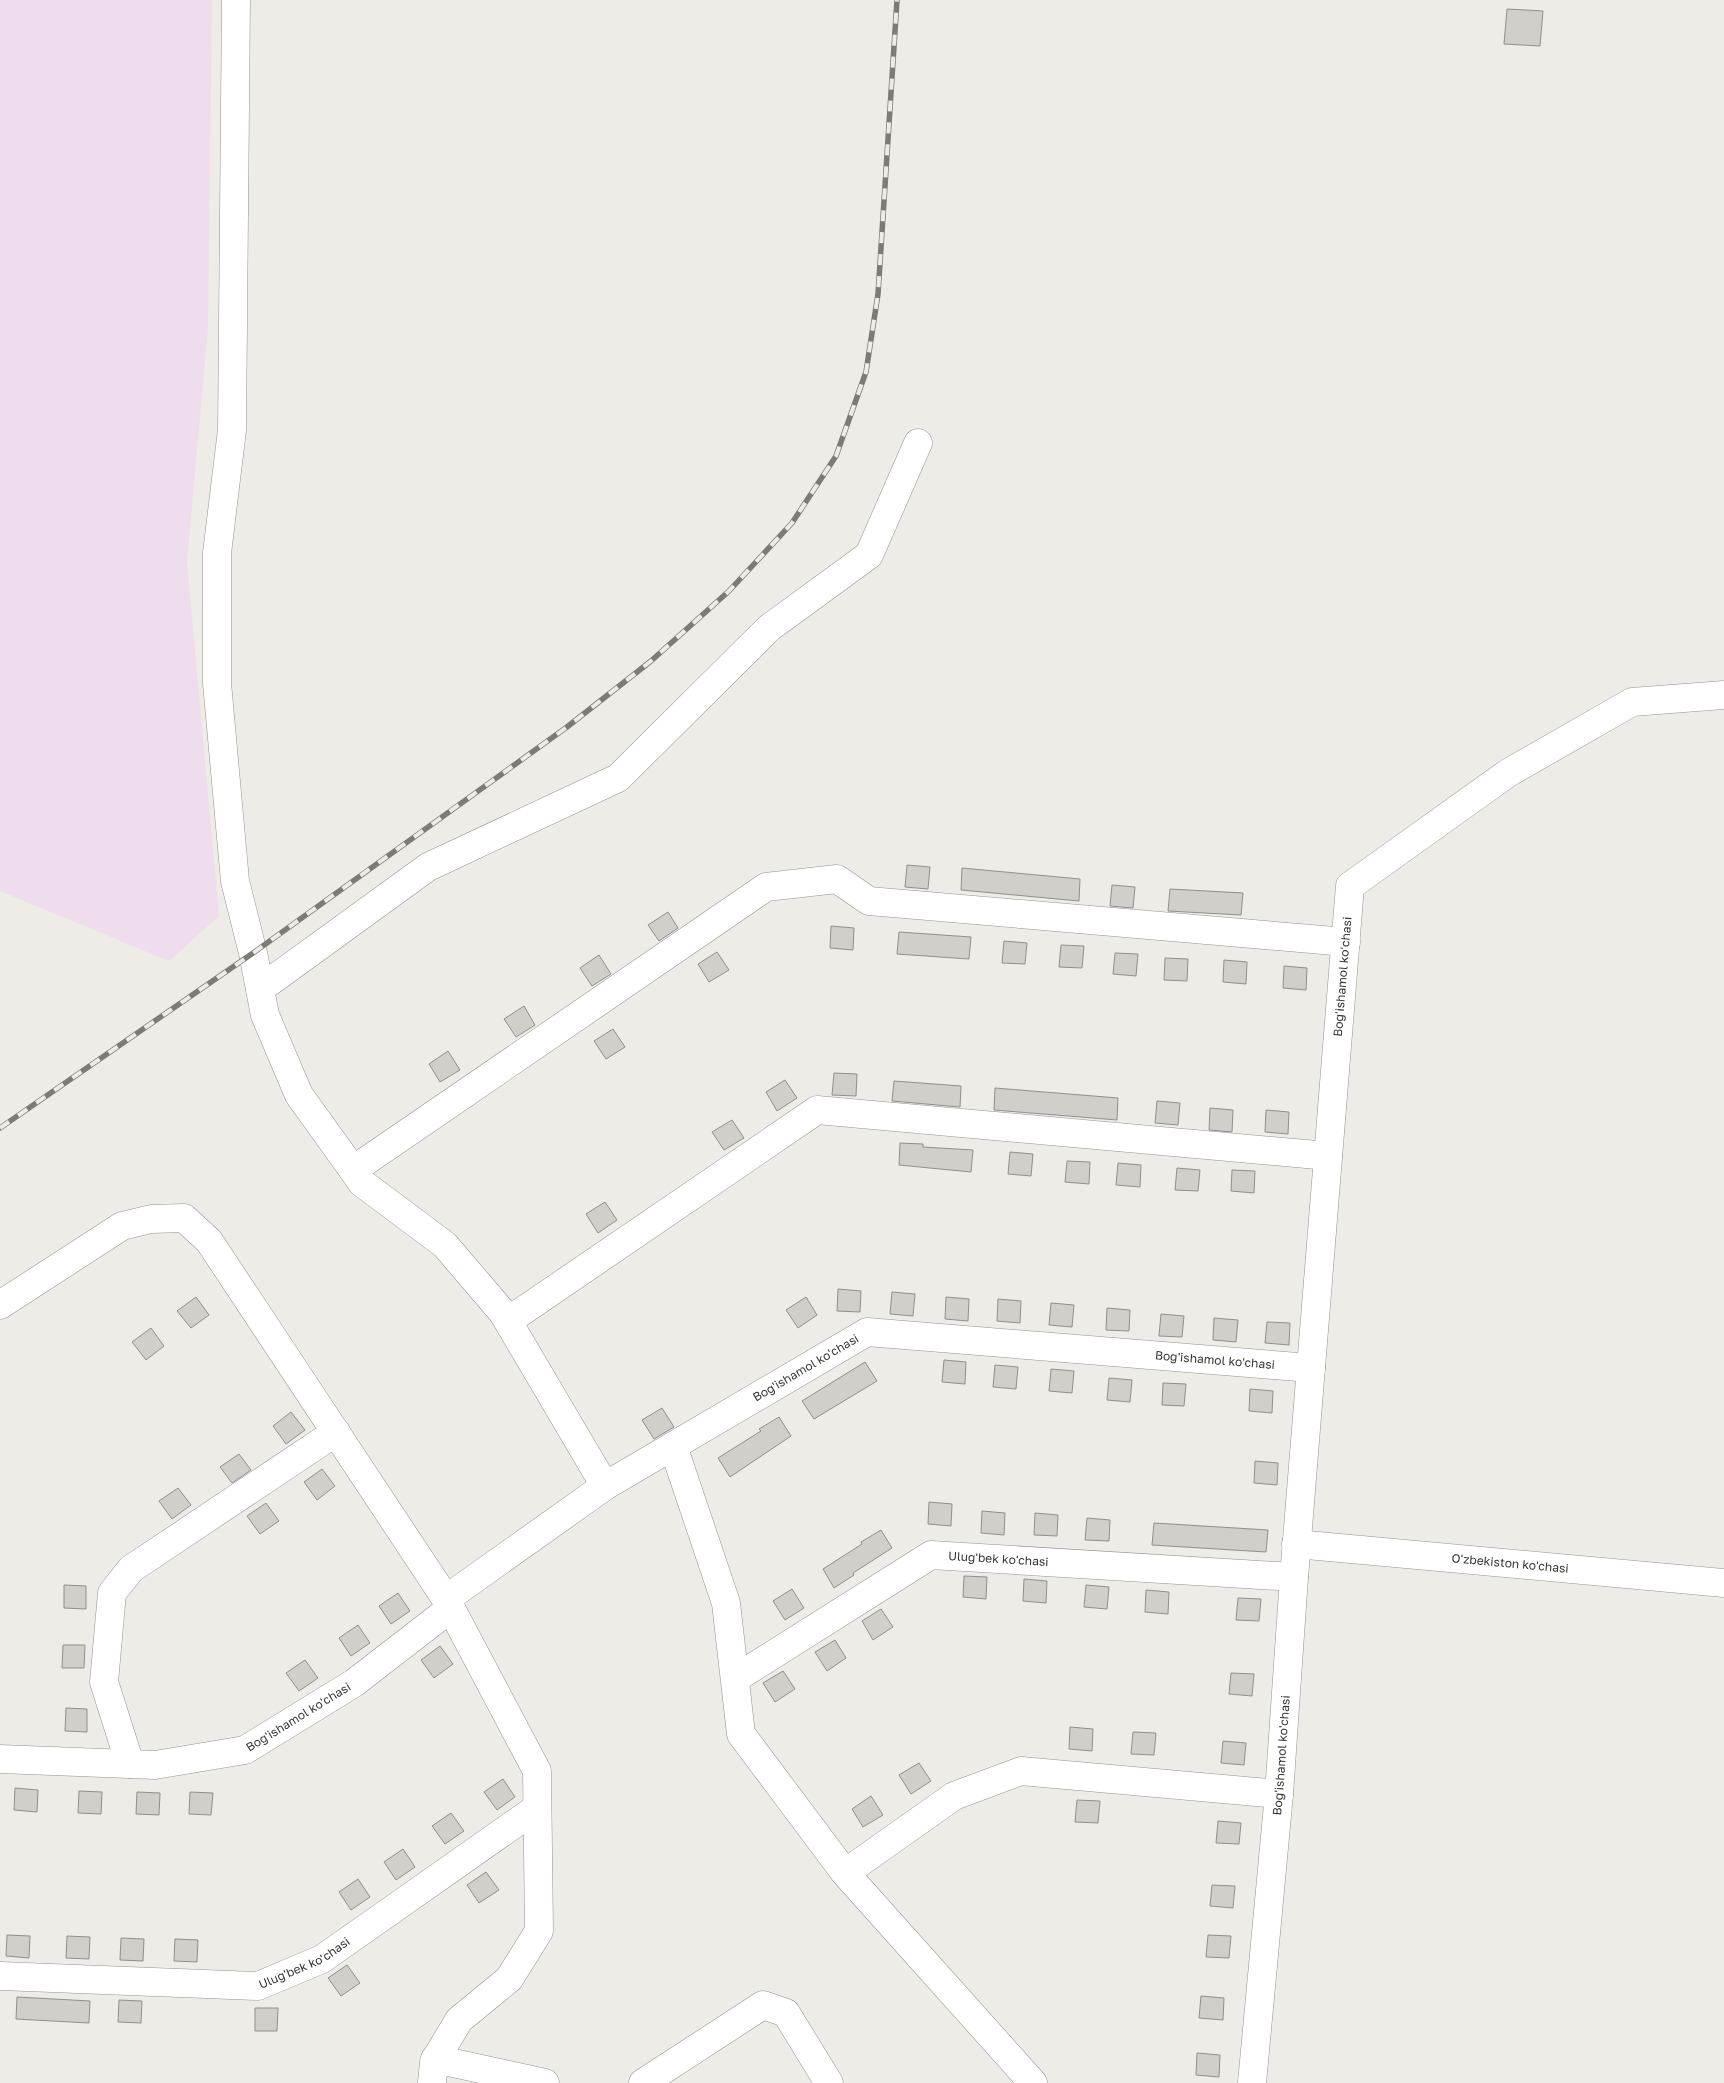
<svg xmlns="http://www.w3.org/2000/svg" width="1724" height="2083" font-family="'Golos Text',sans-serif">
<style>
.industrial{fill:#efdcec}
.building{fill:#d1cfca;stroke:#918f8b}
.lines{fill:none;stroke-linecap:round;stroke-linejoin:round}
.minor-casing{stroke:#95938e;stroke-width:29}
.minor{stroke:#fff;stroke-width:28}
.rail-casing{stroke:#7d7b78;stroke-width:5.5}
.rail{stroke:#eeece7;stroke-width:4;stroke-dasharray:11;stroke-linecap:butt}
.labels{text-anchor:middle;stroke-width:5;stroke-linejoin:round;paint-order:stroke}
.street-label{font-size:12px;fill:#363533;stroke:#eeece7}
</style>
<rect width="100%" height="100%" fill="#eeece7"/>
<!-- industrial -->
<path class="industrial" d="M 0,0 L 212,0 L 208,328 L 187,562 L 219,916 L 169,961 L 0,891 Z"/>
<!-- building -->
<path class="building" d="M 1507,9 L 1543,11 L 1540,46 L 1504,44 Z
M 907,865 L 930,867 L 928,889 L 905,887 Z
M 962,868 L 1080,879 L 1079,901 L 961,890 Z
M 1112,885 L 1135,887 L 1133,908 L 1110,906 Z
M 1170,889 L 1243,893 L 1241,915 L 1168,911 Z
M 668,912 L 678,928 L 659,941 L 648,925 Z
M 831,926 L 854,928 L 853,950 L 830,948 Z
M 899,932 L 971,937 L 969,959 L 897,954 Z
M 1004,941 L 1027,943 L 1025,964 L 1002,963 Z
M 1061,945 L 1084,946 L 1082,968 L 1059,967 Z
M 717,952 L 729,970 L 709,982 L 698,964 Z
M 1115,953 L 1138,954 L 1136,976 L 1113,974 Z
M 599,955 L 611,974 L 592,986 L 580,968 Z
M 1165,958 L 1188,959 L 1187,981 L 1164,980 Z
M 1224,960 L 1247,962 L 1246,984 L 1223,982 Z
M 1284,966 L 1307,968 L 1306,990 L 1283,988 Z
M 524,1006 L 535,1025 L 516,1037 L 504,1019 Z
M 613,1029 L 625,1047 L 606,1059 L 594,1041 Z
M 448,1051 L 460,1070 L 440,1082 L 429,1064 Z
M 834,1073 L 857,1074 L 856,1096 L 832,1095 Z
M 785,1080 L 797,1098 L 777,1111 L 766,1092 Z
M 894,1081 L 961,1086 L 960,1107 L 892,1101 Z
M 995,1088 L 1118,1098 L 1117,1120 L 994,1110 Z
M 1157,1101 L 1180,1103 L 1178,1125 L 1155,1123 Z
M 1210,1108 L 1233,1110 L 1232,1132 L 1209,1130 Z
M 1266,1110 L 1289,1112 L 1288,1134 L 1265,1132 Z
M 732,1120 L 744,1138 L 724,1150 L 712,1132 Z
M 900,1143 L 923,1144 L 923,1147 L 973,1150 L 971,1172 L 899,1165 Z
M 1010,1152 L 1033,1154 L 1031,1176 L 1008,1174 Z
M 1067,1161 L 1090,1162 L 1089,1184 L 1065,1182 Z
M 1118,1163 L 1141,1165 L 1140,1187 L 1116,1185 Z
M 1177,1168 L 1200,1170 L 1198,1191 L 1175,1190 Z
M 1232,1170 L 1255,1171 L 1254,1193 L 1231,1191 Z
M 605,1202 L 617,1220 L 598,1233 L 586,1214 Z
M 838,1289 L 861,1291 L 860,1312 L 837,1311 Z
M 892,1292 L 915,1294 L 913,1316 L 890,1314 Z
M 196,1297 L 209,1315 L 191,1328 L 177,1311 Z
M 806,1297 L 817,1315 L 798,1328 L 786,1310 Z
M 946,1297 L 969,1299 L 968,1321 L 945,1319 Z
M 998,1299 L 1021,1301 L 1020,1323 L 997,1321 Z
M 1051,1303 L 1074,1305 L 1072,1327 L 1049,1325 Z
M 1107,1308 L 1130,1310 L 1129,1331 L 1106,1330 Z
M 1161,1314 L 1184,1316 L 1182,1337 L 1159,1336 Z
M 1214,1318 L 1238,1320 L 1236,1342 L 1213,1340 Z
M 1267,1322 L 1290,1323 L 1289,1345 L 1265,1343 Z
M 151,1328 L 164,1346 L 146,1360 L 132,1342 Z
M 944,1360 L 966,1362 L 965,1384 L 942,1382 Z
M 865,1362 L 877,1381 L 814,1419 L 802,1401 Z
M 995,1365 L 1018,1367 L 1016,1389 L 993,1387 Z
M 1051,1369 L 1074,1371 L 1072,1393 L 1049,1391 Z
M 1109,1378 L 1132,1380 L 1130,1402 L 1107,1400 Z
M 1163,1383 L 1186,1384 L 1184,1406 L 1162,1405 Z
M 1250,1389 L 1273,1391 L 1272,1413 L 1249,1411 Z
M 662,1408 L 674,1427 L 654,1439 L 642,1420 Z
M 291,1412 L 305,1430 L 286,1444 L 273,1426 Z
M 779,1417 L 791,1436 L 730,1477 L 718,1458 L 761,1431 L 759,1429 Z
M 239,1454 L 251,1470 L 232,1483 L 220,1467 Z
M 1255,1461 L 1278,1463 L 1277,1485 L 1254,1483 Z
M 322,1469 L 335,1486 L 317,1500 L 304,1482 Z
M 178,1488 L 191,1505 L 172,1519 L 159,1501 Z
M 929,1502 L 952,1504 L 951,1526 L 928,1524 Z
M 266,1503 L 279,1521 L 260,1534 L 247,1516 Z
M 982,1511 L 1005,1513 L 1004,1535 L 981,1533 Z
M 1035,1513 L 1058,1515 L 1057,1536 L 1034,1535 Z
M 1087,1518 L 1110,1520 L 1109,1541 L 1085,1540 Z
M 1154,1523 L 1268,1530 L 1266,1552 L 1152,1545 Z
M 881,1530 L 892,1548 L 853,1573 L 854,1575 L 834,1588 L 823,1569 L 862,1544 L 861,1542 Z
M 964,1576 L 987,1577 L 986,1599 L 963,1597 Z
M 1024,1579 L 1047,1581 L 1046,1603 L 1023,1601 Z
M 64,1585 L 86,1586 L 86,1609 L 64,1608 Z
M 1086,1585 L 1109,1587 L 1107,1609 L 1084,1607 Z
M 792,1589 L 804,1608 L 785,1620 L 773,1601 Z
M 1146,1590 L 1169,1592 L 1168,1614 L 1145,1612 Z
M 398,1593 L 410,1611 L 391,1624 L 379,1606 Z
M 1238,1598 L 1261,1599 L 1259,1621 L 1236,1620 Z
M 881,1609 L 893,1627 L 873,1640 L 862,1621 Z
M 358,1625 L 370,1643 L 351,1656 L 339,1638 Z
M 835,1640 L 846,1658 L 827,1671 L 815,1652 Z
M 63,1645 L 85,1645 L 84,1668 L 62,1668 Z
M 440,1646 L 453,1664 L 434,1678 L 421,1660 Z
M 305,1660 L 318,1678 L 299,1691 L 286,1673 Z
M 783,1671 L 795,1689 L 775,1702 L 763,1683 Z
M 1231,1673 L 1254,1674 L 1252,1696 L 1229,1694 Z
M 66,1708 L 87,1709 L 87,1732 L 65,1731 Z
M 1070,1727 L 1093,1729 L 1092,1751 L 1069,1749 Z
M 1133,1732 L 1156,1733 L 1154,1755 L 1131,1754 Z
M 1223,1741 L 1246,1743 L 1244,1765 L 1221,1763 Z
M 919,1763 L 931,1781 L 911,1794 L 899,1775 Z
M 503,1779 L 515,1797 L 497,1810 L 484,1792 Z
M 15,1788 L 38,1790 L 37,1812 L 14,1810 Z
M 79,1791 L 102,1792 L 101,1814 L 78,1813 Z
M 137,1792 L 160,1793 L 159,1815 L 136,1814 Z
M 190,1792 L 213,1793 L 211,1815 L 189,1814 Z
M 871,1796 L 883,1815 L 863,1827 L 852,1809 Z
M 1077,1800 L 1100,1801 L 1098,1823 L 1075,1822 Z
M 451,1813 L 464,1831 L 445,1844 L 432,1826 Z
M 1218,1821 L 1241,1823 L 1239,1844 L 1216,1843 Z
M 403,1849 L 415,1867 L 396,1880 L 384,1862 Z
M 486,1872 L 499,1890 L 479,1903 L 467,1885 Z
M 358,1879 L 370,1897 L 351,1910 L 339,1892 Z
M 1212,1885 L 1235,1886 L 1233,1908 L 1210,1906 Z
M 7,1935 L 30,1936 L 29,1958 L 6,1956 Z
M 1208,1935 L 1231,1936 L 1229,1958 L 1206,1957 Z
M 67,1936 L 90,1937 L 89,1959 L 66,1958 Z
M 121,1938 L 144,1939 L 143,1961 L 120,1960 Z
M 175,1939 L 198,1940 L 197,1962 L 174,1961 Z
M 347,1965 L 360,1983 L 341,1996 L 328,1978 Z
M 1201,1996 L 1224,1998 L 1223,2020 L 1199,2018 Z
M 17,1997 L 90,2001 L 89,2023 L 16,2019 Z
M 119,2000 L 142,2001 L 141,2023 L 118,2022 Z
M 255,2008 L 278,2008 L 277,2031 L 255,2031 Z
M 1197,2053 L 1220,2055 L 1219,2077 L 1196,2075 Z"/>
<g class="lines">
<!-- minor casing -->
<g class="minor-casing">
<g id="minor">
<path d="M 236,0 L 232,430 L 217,553 L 217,683 L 235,881 L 253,953 L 265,1015 L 299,1095 L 353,1170 L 362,1183 L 445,1245 L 503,1313 L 605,1486"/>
<path d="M 260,989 L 428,867 L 618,778 L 769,628 L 869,555 L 918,443"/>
<path d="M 353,1170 L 766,887 L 837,879 L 869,901 L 1346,942"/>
<path d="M 0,1305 L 122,1226 L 151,1219 L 184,1218 L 209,1241 L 446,1599 L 537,1771 L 539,1931 L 509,1979 L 459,2020 L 434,2062 L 432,2083"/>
<path d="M 508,1321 L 817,1110 L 1328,1156"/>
<path d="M 673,1446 L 726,1603 L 741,1734 L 845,1873 L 1033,2083"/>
<path id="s1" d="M 1296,1544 L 1724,1583"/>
<path id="s2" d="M 446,1599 L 605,1486 L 867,1332 L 1311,1368"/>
<path id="s3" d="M 736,1678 L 931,1555 L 1294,1577"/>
<path id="s4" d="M 0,1759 L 155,1765 L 245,1750 L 354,1683 L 451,1608"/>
<path d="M 130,1764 L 104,1682 L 112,1593 L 131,1569 L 336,1432"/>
<path d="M 845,1873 L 954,1796 L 1021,1771 L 1279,1794"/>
<path id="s5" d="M 0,1976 L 258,1986 L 322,1959 L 537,1808"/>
<path d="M 435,2059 L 545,2083"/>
<path d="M 643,2083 L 763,2005 L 786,2013 L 829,2083"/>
<path id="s6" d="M 1252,2083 L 1279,1794 L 1294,1577 L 1350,886 L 1508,773 L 1632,702 L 1724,695"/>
</g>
</g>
<!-- minor -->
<use href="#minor" class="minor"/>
<!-- rail casing -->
<g class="rail-casing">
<path id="rail" d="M 0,1128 L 253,953 L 567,727 L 651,661 L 729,591 L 792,523 L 836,456 L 866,372 L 878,294 L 897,0"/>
</g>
<!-- rail -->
<use href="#rail" class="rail"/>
</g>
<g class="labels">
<!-- street labels -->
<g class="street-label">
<text dy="4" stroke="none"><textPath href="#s6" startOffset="1110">Bog'ishamol ko'chasi</textPath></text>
<text dy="4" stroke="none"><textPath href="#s2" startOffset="848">Bog'ishamol ko'chasi</textPath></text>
<text dy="4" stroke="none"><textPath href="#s2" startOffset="428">Bog'ishamol ko'chasi</textPath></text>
<text dy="4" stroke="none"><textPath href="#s3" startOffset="298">Ulug'bek ko'chasi</textPath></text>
<text dy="4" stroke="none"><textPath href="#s1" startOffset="215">O'zbekiston ko'chasi</textPath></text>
<text dy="4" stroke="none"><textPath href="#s4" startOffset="309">Bog'ishamol ko'chasi</textPath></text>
<text dy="4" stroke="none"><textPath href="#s6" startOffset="329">Bog'ishamol ko'chasi</textPath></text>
<text dy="4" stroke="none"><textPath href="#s5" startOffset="310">Ulug'bek ko'chasi</textPath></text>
</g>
</g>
</svg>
